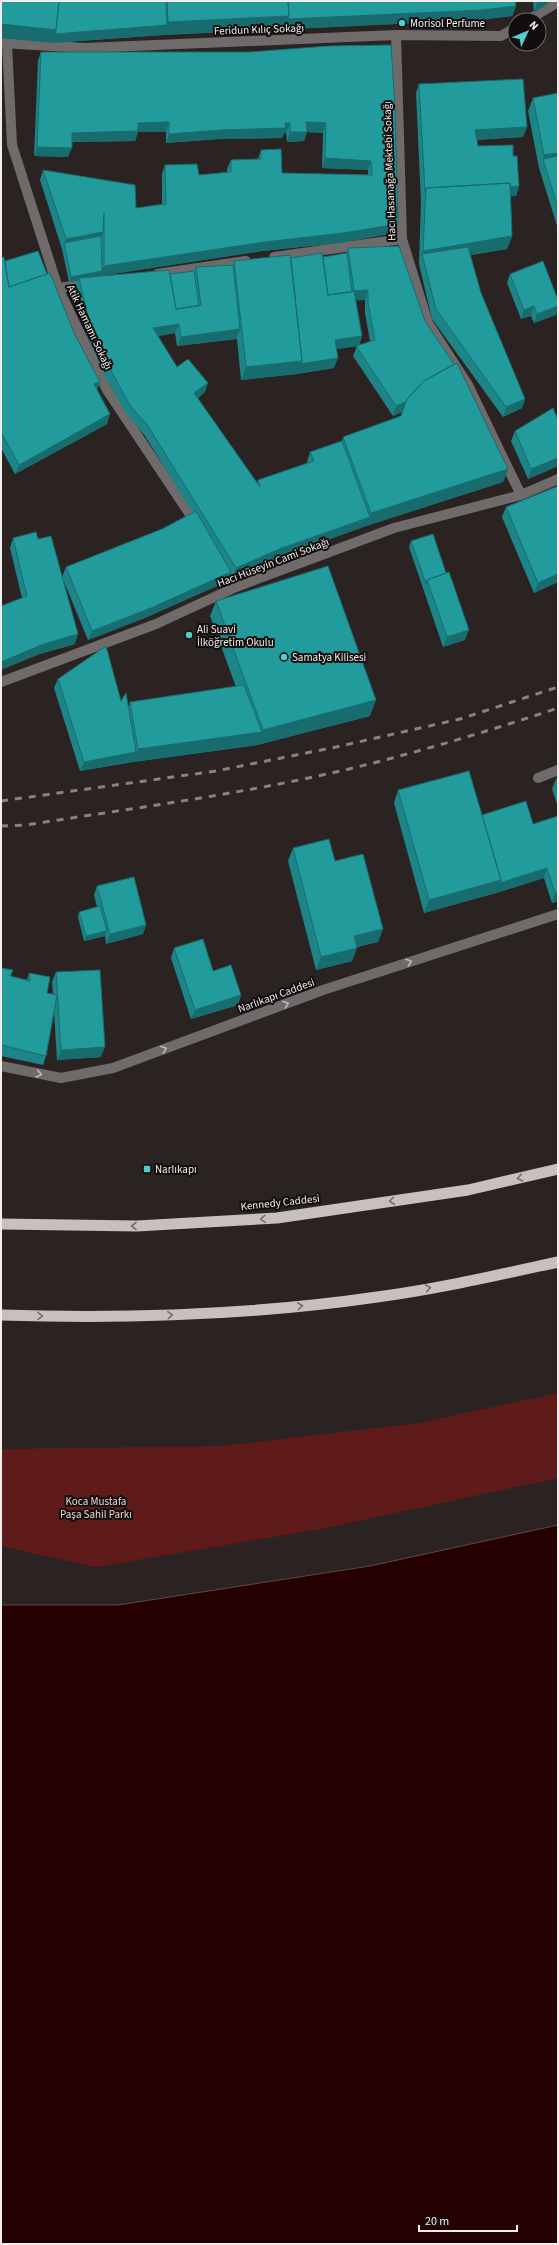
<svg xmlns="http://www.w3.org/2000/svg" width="559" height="2245" font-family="'Source Sans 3',sans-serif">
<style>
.green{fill:#5f1b1a}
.water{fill:#250000;stroke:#624746}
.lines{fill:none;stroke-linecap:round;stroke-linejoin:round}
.minor{stroke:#6f6b6a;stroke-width:10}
.trunk{stroke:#c9bfbe;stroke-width:11}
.rail{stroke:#898281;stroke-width:3;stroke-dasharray:7 7;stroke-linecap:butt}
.wall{fill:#1d8587;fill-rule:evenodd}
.shaded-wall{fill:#186c6e}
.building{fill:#229b9d;stroke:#186c6e}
.oneway{stroke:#beb8b7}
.oneway2{stroke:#766f6e}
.poi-dot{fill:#52cdce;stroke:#110e0d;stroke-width:1.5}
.labels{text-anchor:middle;stroke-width:4;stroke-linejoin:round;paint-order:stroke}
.poi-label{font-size:11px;fill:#f2eceb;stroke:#110e0d;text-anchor:start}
.street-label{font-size:11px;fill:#f2eceb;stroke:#110e0d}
.park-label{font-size:11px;fill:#eed3d0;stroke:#110e0d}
</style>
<rect width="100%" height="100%" fill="#2b2322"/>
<!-- green -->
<path class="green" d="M 558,1393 L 558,1478 L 321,1529 L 95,1567 L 1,1546 L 1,1449 L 222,1446 L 419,1423 Z"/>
<!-- water -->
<path class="water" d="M 558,1525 L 558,2244 L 1,2244 L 1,1605 L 118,1605 L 370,1566 Z"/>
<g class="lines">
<!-- minor -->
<path class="minor" d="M 528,20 L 558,2
M 396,35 L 402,239 L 428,323 L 468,385 L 521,495
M 2,43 L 85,48 L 396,35 L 501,36 L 515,28
M 7,44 L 12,145 L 58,288 L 107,390 L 197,525
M 274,257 L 402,239
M 157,274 L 246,261
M 58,288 L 88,284
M 222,565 L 236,587
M 1,682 L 156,624 L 236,587 L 394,528 L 521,495 L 558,479
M 538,778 L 558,770
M 1,1066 L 61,1078 L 113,1068 L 323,990 L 558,914"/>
<!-- trunk -->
<path class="trunk" d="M 1,1224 L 137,1226 L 277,1218 L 468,1190 L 558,1169
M 1,1315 C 126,1319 253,1315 377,1297 C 438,1289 498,1275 558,1262"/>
<!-- rail -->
<path class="rail" d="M 1,801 L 216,771 L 336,747 L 460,719 L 558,687
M 1,826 L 26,825 C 134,808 243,794 349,769 C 419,752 489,731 558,708"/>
</g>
<!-- wall -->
<path class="wall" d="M 1,1 L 515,1 L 516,6 L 512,16 L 479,20 L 163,35 L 51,43 Z
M 533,1 L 551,1 L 534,13 Z
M 329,46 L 398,224 L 395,233 L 339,243 L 262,251 L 99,276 L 170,274 L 194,271 L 196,267 L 233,265 L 234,261 L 323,257 L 347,253 L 348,248 L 425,321 L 508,469 L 503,482 L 366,526 L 278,558 L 233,578 L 230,574 L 228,581 L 147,617 L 88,640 L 62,577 L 66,567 L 162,529 L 193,513 L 145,436 L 126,413 L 103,373 L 85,331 L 75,287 L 78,281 L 69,282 L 62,249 L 40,180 L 43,170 L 136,208 L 162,204 L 162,174 L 165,165 L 199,175 L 227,172 L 227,169 L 231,160 L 258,159 L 261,150 L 282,173 L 368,175 L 368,170 L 322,168 L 323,133 L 308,132 L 307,132 L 304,141 L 287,142 L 286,133 L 284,133 L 282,138 L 219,139 L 166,143 L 166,132 L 138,132 L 135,141 L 72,142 L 68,157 L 34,156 L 38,61 L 41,52 L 250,52 ZM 356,300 L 365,300 L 365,313 L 370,341 L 359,346 L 362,336 ZM 175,333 L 177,346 L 237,339 L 241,380 L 297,374 L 334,368 L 336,349 L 357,346 L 353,356 L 393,416 L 402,412 L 401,416 L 343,437 L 342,441 L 310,452 L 307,462 L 307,463 L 258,480 L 257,483 L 198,398 L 205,392 L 177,367 L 158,336 Z
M 419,84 L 527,127 L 523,137 L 477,140 L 478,146 L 513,156 L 519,186 L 516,196 L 510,196 L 512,236 L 507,249 L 470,255 L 481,293 L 525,399 L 522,408 L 503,417 L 432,319 L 419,264 L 421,201 L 416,93 Z
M 558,93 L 558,229 L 539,168 L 528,111 L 533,98 Z
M 1,258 L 5,261 L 47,274 L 74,333 L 100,382 L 97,390 L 107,424 L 15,474 L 1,448 Z
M 510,274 L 558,300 L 558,310 L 556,315 L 534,323 L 531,316 L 521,319 L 507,283 Z
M 558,420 L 558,466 L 528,479 L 511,441 L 515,431 Z
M 506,507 L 558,582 L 534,593 L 502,517 Z
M 13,538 L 38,539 L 75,644 L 40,654 L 22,598 L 10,548 Z
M 411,541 L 465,640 L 443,647 L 409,547 Z
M 216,601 L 370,716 L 257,745 L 133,762 L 80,771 L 54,688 L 58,679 L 129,706 L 130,702 L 236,687 L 210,616 Z
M 558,778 L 558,807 L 552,789 L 556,779 Z
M 398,790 L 482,815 L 533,824 L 558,901 L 552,903 L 544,878 L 496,893 L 424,913 L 394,803 Z
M 293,848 L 335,861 L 383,929 L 378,942 L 357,947 L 352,961 L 316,970 L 288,861 Z
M 97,886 L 146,925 L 143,934 L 106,944 L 105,936 L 84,941 L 78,917 L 79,912 L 97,907 L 94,895 Z
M 174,948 L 213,971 L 241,995 L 238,1005 L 191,1019 L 171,958 Z
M 1,968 L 13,970 L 11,977 L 27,980 L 29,973 L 47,993 L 53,994 L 52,982 L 56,972 L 101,1057 L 57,1060 L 54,1012 L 46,1056 L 43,1065 L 1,1056 Z"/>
<!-- shaded-wall -->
<path class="shaded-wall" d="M 540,1 L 551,1 L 534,13 L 537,3 Z
M 516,6 L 512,16 L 479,20 L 163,35 L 51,43 L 1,38 L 1,24 L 167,25 L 168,22 L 289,16 Z
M 169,122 L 166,132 L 138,132 L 135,141 L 68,142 L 72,133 L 138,123 Z
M 306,122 L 326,123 L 323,133 L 307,132 L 304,141 L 287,142 L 290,132 Z
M 285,123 L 290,123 L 286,133 L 284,133 L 282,138 L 219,139 L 166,143 L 169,134 Z
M 527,127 L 523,137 L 472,140 L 475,130 Z
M 37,147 L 72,148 L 68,157 L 34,156 Z
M 558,153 L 558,165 L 543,159 L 544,155 Z
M 325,158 L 371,161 L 368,170 L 322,168 Z
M 519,186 L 516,196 L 425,201 L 426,192 Z
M 398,224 L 395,233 L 339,243 L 262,251 L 100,276 L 79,278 L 78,281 L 69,282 L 71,277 L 102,271 L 104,266 L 265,242 Z
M 103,232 L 99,241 L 64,243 L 62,249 L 66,239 Z
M 512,236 L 507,249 L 424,263 L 422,254 L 423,251 Z
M 368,290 L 365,300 L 351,301 L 354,291 Z
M 534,306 L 531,316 L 521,319 L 524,310 Z
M 558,306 L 558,310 L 556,315 L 534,323 L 537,314 Z
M 179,324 L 175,333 L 149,338 L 153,328 Z
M 240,329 L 236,339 L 177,346 L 181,337 Z
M 362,336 L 358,346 L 331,350 L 335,340 Z
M 338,358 L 334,368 L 297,374 L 241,380 L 246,367 L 302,361 Z
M 100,382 L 96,391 L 94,384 Z
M 208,383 L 205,392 L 191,402 L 194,393 Z
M 525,399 L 522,408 L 503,417 L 506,407 Z
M 406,402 L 402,412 L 393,416 L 396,406 Z
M 110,414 L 107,424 L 15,474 L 19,465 Z
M 558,458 L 558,466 L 528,479 L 531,469 Z
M 508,469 L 503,482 L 366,526 L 278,558 L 233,578 L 236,568 L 282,548 L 370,517 L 371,513 Z
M 231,572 L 228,581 L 147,617 L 88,640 L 92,631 Z
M 558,574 L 558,582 L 534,593 L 538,583 Z
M 469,630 L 465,640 L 443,647 L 447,637 Z
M 78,634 L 75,644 L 40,654 L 1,670 L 1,662 L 44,644 Z
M 376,700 L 370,716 L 257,745 L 133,762 L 80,771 L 84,762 L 136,752 L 138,749 L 262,732 L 263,730 Z
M 547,868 L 544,878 L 496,893 L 424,913 L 429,900 L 501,880 Z
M 558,892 L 558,901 L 552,903 L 555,893 Z
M 146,925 L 143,934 L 106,944 L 110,934 Z
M 383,929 L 378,942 L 349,949 L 354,936 Z
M 107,931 L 105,936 L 84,941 L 86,936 Z
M 357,948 L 352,961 L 316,970 L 321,957 Z
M 241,995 L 238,1005 L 191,1019 L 195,1010 Z
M 105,1047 L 101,1057 L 57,1060 L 61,1050 Z"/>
<!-- building -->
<path class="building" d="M 1,1 L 59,1 L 56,30 L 1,24 Z
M 59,1 L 166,1 L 167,25 L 55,34 L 56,30 Z
M 167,1 L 288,1 L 289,16 L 168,22 Z
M 288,1 L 515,1 L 516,6 L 483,10 L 288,19 L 289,16 Z
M 391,45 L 395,109 L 398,224 L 343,233 L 265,242 L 104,266 L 104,213 L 103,232 L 66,239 L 43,170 L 135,185 L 136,208 L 166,204 L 165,165 L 197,164 L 199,175 L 231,172 L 231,160 L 261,159 L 261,150 L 281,149 L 282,173 L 372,175 L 371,161 L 325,158 L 326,123 L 312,122 L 306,122 L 307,132 L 290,132 L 290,123 L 285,123 L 286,128 L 222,130 L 169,134 L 169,122 L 138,123 L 138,131 L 72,133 L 72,148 L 37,147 L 41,52 L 250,52 L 329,46 Z
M 523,79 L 527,127 L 475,130 L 478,146 L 513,145 L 513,156 L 517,156 L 519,186 L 510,187 L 510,183 L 426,188 L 425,192 L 419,84 Z
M 558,93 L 558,153 L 544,155 L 533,98 Z
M 558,156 L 558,208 L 543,159 Z
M 510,183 L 512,236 L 423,251 L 426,188 Z
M 101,236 L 102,271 L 71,277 L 64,243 Z
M 399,246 L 425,321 L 454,364 L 424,381 L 407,399 L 406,402 L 396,406 L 356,346 L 375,340 L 368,303 L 368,290 L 354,291 L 362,336 L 335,340 L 338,358 L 300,364 L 302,361 L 291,258 L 322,253 L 328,295 L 354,291 L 348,248 Z
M 468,247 L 481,293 L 525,399 L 506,407 L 436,309 L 422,254 Z
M 38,251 L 47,274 L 9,287 L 5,261 Z
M 347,253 L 352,292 L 328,295 L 323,257 Z
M 290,255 L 302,361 L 246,367 L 234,261 Z
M 4,257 L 9,287 L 50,273 L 74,333 L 100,382 L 94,384 L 110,414 L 19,465 L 2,434 L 1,430 L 1,258 Z
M 543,261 L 558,300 L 558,306 L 537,314 L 534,306 L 524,310 L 510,274 Z
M 233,265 L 240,329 L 181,337 L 179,324 L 153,328 L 177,367 L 188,359 L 208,383 L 194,393 L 260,487 L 258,480 L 314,461 L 310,452 L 342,441 L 370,517 L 282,548 L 236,568 L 148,426 L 129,404 L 107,363 L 89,321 L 79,278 L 169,270 L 176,309 L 201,305 L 196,267 Z
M 194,271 L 199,306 L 176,309 L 170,274 Z
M 457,363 L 508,469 L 371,513 L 343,437 L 401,416 L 407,399 L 424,381 Z
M 553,408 L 558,420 L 558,458 L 531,469 L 515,431 Z
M 558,486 L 558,574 L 538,583 L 506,507 Z
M 196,511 L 231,572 L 151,608 L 92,631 L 66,567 L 162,529 Z
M 36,532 L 38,539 L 51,536 L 78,634 L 44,644 L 1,662 L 1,606 L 27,596 L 13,538 Z
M 433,534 L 446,573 L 427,580 L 426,584 L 411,541 Z
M 328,566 L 376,700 L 263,730 L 216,601 Z
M 449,572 L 469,630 L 447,637 L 427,580 Z
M 106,646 L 121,701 L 126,693 L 136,752 L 84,762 L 58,679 Z
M 244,685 L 262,732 L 138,749 L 130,702 Z
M 469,771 L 501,880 L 429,900 L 398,790 Z
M 558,778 L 558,786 L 556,779 Z
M 526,801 L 533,824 L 558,816 L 558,892 L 555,893 L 547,868 L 500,883 L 501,880 L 482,815 Z
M 329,839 L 335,861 L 363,854 L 383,929 L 354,936 L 357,948 L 321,957 L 293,848 Z
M 134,877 L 146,925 L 110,934 L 97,886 Z
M 100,906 L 107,931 L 86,936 L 79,912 Z
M 203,939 L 213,971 L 231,965 L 241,995 L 195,1010 L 174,948 Z
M 1,968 L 13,970 L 10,976 L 30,981 L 29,973 L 50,977 L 47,993 L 57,995 L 46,1056 L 1,1045 Z
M 100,970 L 105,1047 L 61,1050 L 56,972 Z"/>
<!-- one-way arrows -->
<defs><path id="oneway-chevron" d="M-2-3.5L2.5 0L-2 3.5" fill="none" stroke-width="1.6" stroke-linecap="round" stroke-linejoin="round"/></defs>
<g class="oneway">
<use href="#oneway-chevron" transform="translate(409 962) rotate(-18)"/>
<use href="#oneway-chevron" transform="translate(286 1004) rotate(-20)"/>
<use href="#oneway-chevron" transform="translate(164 1049) rotate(-20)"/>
<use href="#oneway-chevron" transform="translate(39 1074) rotate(12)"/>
</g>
<g class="oneway2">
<use href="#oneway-chevron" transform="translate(520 1178) rotate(167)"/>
<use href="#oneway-chevron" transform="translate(392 1201) rotate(172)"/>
<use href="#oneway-chevron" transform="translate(263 1219) rotate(176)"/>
<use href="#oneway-chevron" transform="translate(134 1226) rotate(180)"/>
<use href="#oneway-chevron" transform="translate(428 1288) rotate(-11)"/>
<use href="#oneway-chevron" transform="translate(300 1306) rotate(-6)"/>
<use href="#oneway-chevron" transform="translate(170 1315) rotate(-3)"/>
<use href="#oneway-chevron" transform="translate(40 1316) rotate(1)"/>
</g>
<!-- markers -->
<g class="poi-dot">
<circle cx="402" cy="23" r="4"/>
<circle cx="189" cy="635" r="4"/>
<circle cx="284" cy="657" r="4"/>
<rect x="143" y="1165" width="8" height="8" rx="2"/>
</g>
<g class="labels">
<!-- poi labels -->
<g class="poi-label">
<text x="410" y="27">Morisol Perfume</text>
<text x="197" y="633">Ali Suavi<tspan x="197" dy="13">İlköğretim Okulu</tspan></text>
<text x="292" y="661">Samatya Kilisesi</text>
<text x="155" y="1173">Narlıkapı</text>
</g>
<!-- street labels -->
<g class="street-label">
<text transform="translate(259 29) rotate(-2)" y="4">Feridun Kılıç Sokağı</text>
<text transform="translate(389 171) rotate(-92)" y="4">Hacı Hasanağa Mektebi Sokağı</text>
<text transform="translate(90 327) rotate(65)" y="4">Atik Hamamı Sokağı</text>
<text transform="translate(273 562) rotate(-21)" y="4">Hacı Hüseyin Cami Sokağı</text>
<text transform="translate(276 995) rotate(-20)" y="4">Narlıkapı Caddesi</text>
<text transform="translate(280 1202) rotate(-6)" y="4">Kennedy Caddesi</text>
</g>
<!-- park labels -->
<g class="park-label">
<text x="96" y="1505">Koca Mustafa<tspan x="96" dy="13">Paşa Sahil Parkı</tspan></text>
</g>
</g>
<!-- border -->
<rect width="559" height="2245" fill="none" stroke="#f2eceb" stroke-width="4"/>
<!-- north arrow -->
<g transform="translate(527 32) rotate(46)"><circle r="19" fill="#110e0d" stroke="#6b6766"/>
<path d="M0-3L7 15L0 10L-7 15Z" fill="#52cdce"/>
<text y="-6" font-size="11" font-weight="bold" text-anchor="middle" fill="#f2eceb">N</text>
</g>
<!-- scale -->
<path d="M419 2225v6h98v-6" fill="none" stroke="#f2eceb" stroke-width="2"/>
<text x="425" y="2225" font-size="12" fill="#f2eceb" stroke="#110e0d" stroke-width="3" paint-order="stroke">20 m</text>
</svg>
